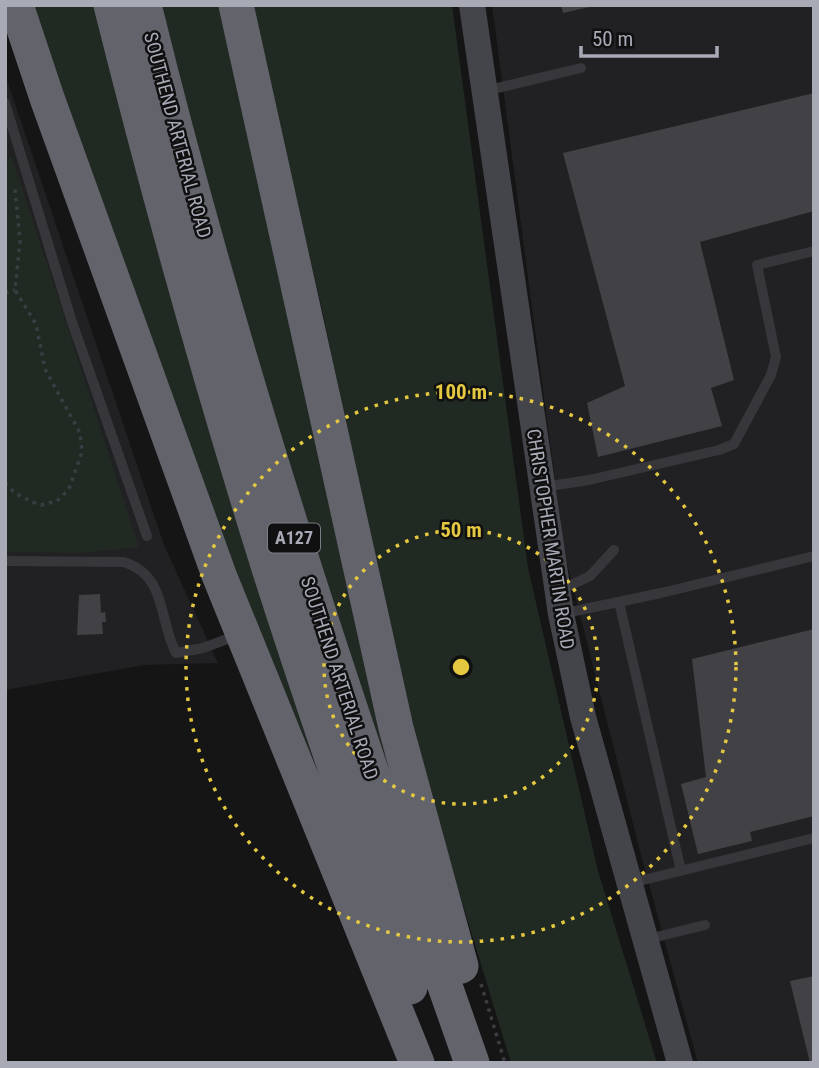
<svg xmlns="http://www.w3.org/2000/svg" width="819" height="1068" font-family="'Roboto Condensed',sans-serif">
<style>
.built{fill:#212123}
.green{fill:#212923}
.building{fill:#424246}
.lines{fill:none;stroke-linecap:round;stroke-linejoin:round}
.path{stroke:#3c3d42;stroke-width:3.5;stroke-dasharray:3.5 5;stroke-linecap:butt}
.lane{stroke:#36363b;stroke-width:10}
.secondary{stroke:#44454b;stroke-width:26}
.highway{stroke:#63636c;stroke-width:35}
.ring{fill:none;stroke:#e4c840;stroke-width:3.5;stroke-dasharray:3.5 7}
.labels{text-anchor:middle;stroke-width:5;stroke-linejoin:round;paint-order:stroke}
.shield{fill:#101011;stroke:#7a7c84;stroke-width:2}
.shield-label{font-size:18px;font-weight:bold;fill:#a8aab6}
.street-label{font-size:19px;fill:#a8aab6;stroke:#101011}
.centre{fill:#e4c840;stroke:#101011;stroke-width:3.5}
.ring-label{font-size:21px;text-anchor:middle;font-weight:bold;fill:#e4c840;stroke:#101011;stroke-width:5;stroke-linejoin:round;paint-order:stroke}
</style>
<rect width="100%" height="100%" fill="#151516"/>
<!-- built -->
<path class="built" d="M 492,5 L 814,5 L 814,1063 L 698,1063 L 641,855 L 565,556 Z
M 5,74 L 164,545 L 218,663 L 144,665 L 5,690 Z"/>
<!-- green -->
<path class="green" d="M 32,5 L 101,5 L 371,904 L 263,661 Z
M 155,5 L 226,5 L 398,795 L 347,669 Z
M 251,5 L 452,5 L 528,568 L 598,871 L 657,1063 L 511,1063 L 432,803 L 384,612 L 324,318 Z
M 11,155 L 17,172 L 139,547 L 81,553 L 5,552 L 5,165 Z"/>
<!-- building -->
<path class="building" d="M 561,5 L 593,5 L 594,6 L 563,13 Z
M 814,93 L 814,211 L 700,242 L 734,380 L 711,388 L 722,426 L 598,457 L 587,403 L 625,386 L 563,153 Z
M 100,594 L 101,613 L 105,612 L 106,622 L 102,622 L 103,634 L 77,635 L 79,595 Z
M 814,629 L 814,816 L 750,832 L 752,841 L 698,854 L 681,784 L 706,777 L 692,659 Z
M 814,976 L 814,1063 L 810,1063 L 790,981 Z"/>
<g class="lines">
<!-- path -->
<path class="path" d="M 5,293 L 15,290
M 5,483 L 15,493 L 32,502 L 41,505 L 57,501 L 69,489 L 82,452 L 80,433 L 45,369 L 36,324 L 15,290 L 20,241 L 15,189
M 481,984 L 505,1063"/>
<!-- lane -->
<path class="lane" d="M 485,91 L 581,68
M 5,103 L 72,322 L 147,536
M 543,487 L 589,480 L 719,450 L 734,444 L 771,375 L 776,357 L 757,265 L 814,251
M 5,561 L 124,562 C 167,576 158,618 176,653 L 203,648 L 238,635
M 558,591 L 590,576 L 614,550
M 619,602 L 681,871
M 561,614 L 661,593 L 814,556
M 631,883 L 814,838
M 648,939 L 705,925"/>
<!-- secondary -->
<path class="secondary" d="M 472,5 L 561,614 L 583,717 L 680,1063"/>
<!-- highway -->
<path class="highway" d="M 16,5 L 47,98 L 219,575 L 417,1063
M 111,5 C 158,193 210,380 268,565 C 313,707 362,846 410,987
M 144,5 C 232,364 349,714 472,1063
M 236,5 L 396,728 L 461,966"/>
</g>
<!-- distance rings -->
<g class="ring">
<circle cx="461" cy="667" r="137"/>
<circle cx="461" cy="667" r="275"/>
</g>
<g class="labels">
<!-- shield labels -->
<rect class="shield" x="268" y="523.5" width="52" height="29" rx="5"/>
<g class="shield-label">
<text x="294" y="544">A127</text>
</g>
<!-- street labels -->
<g class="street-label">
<text transform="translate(178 135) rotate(75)" y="7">SOUTHEND ARTERIAL ROAD</text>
<text transform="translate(551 539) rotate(81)" y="7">CHRISTOPHER MARTIN ROAD</text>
<text transform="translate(340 678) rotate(72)" y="7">SOUTHEND ARTERIAL ROAD</text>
</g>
</g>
<circle cx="461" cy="667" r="10" class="centre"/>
<g class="ring-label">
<text x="461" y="399">100 m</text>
<text x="461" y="537">50 m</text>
</g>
<!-- border -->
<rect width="819" height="1068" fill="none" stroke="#a8aab6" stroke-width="14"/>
<!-- scale -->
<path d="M581 46v10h136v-10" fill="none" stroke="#a8aab6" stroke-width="3.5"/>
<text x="592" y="46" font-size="21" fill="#a8aab6" stroke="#101011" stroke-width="5" paint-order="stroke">50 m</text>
</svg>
